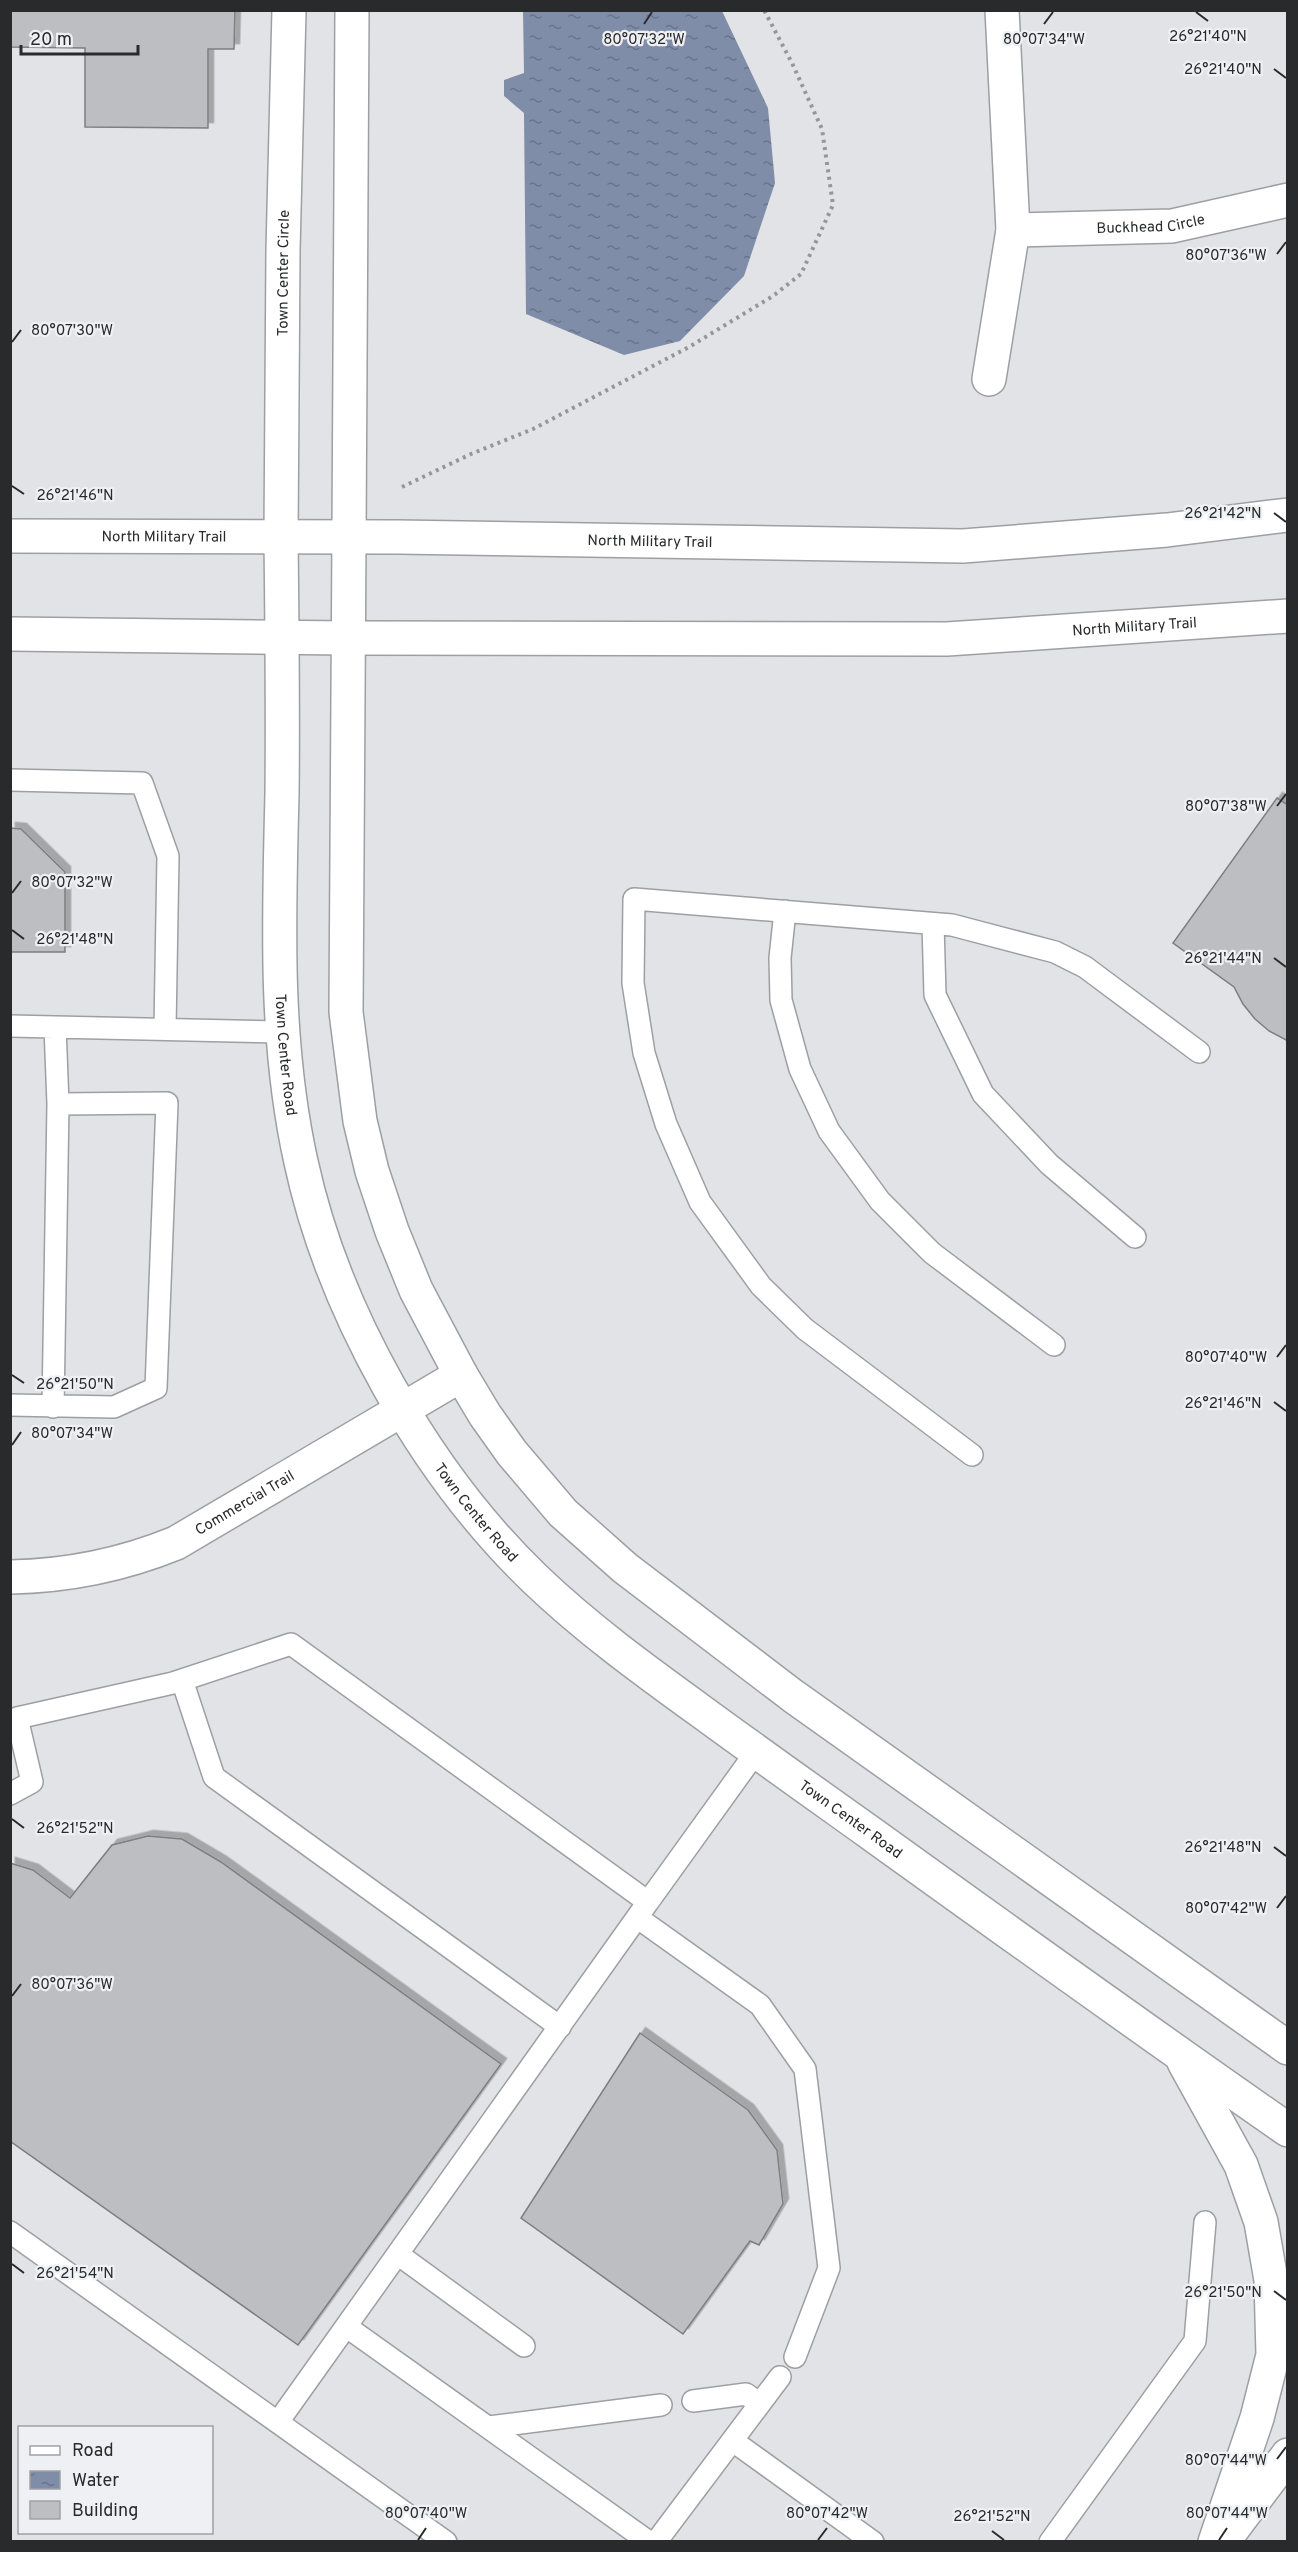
<svg xmlns="http://www.w3.org/2000/svg" width="1298" height="2552" font-family="Overpass,sans-serif">
<style>
.water{fill:url(#water-ripples)}
.building{fill:#bcbec1;stroke:#7c7e81;stroke-width:1.5;filter:url(#shadow)}
.lines{fill:none;stroke-linecap:round;stroke-linejoin:round}
.service-casing{stroke:#9e9fa3;stroke-width:24}
.minor-casing{stroke:#9e9fa3;stroke-width:36}
.tertiary-casing{stroke:#9e9fa3;stroke-width:36}
.secondary-casing{stroke:#9e9fa3;stroke-width:36}
.path{stroke:#959699;stroke-width:4;stroke-dasharray:3 4.5;stroke-linecap:butt}
.service{stroke:#fff;stroke-width:21}
.minor{stroke:#fff;stroke-width:33}
.tertiary{stroke:#fff;stroke-width:33}
.secondary{stroke:#fff;stroke-width:33}
.ticks{fill:none;stroke:#292a2b;stroke-width:2}
.labels{text-anchor:middle;stroke-width:4.5;stroke-linejoin:round;paint-order:stroke}
.street-label{font-size:15px;fill:#292a2b;stroke:#eff0f4}
.ticks-label{font-size:15px;text-anchor:middle;fill:#292a2b;stroke:#eff0f4;stroke-width:4.5;stroke-linejoin:round;paint-order:stroke}
</style>
<defs>
<pattern id="water-ripples" width="26" height="14" patternUnits="userSpaceOnUse" patternTransform="scale(1.5)"><rect width="26" height="14" fill="#808da8"/><path d="M2 4q2-2 4 0t4 0M15 11q2-2 4 0t4 0" fill="none" stroke="#697389"/></pattern>
<filter id="shadow"><feDropShadow dx="5.5" dy="-5.5" stdDeviation="0" flood-color="#0004"/></filter>
</defs>
<rect width="100%" height="100%" fill="#e2e3e7"/>
<!-- water -->
<path class="water" d="M 523,11 L 722,11 L 768,108 L 775,183 L 744,276 L 680,341 L 624,355 L 526,314 L 524,113 L 504,96 L 504,80 L 524,73 Z"/>
<!-- building -->
<path class="building" d="M 10,10 L 235,10 L 234,49 L 208,49 L 208,128 L 85,127 L 85,48 L 10,47 Z
M 1277,798 L 1288,805 L 1288,1041 L 1269,1031 L 1255,1019 L 1243,1004 L 1234,987 L 1173,943 Z
M 10,828 L 21,829 L 65,872 L 65,952 L 10,952 Z
M 148,1836 L 182,1839 L 221,1862 L 501,2064 L 298,2345 L 10,2141 L 10,1863 L 33,1870 L 70,1898 L 112,1845 Z
M 640,2033 L 748,2110 L 777,2150 L 783,2204 L 759,2245 L 750,2241 L 683,2334 L 521,2218 Z"/>
<g class="lines">
<!-- service casing -->
<g class="service-casing">
<path id="service" d="M 10,780 L 142,783 L 168,856 L 165,1028
M 785,911 L 780,958 L 781,1000 L 800,1069 L 829,1131 L 880,1201 L 932,1253 L 1054,1345
M 933,924 L 935,995 L 983,1094 L 1049,1164 L 1135,1237
M 10,1026 L 282,1032
M 55,1027 L 58,1104
M 10,1405 L 114,1407 L 156,1388 L 167,1103 L 58,1104 L 53,1407
M 972,1455 L 805,1329 L 761,1286 L 700,1202 L 666,1124 L 644,1053 L 633,983 L 634,899 L 952,925 L 1055,952 L 1085,967 L 1199,1052
M 182,1680 L 214,1777 L 560,2027
M 10,1794 L 32,1782 L 17,1718 L 173,1683 L 291,1644 L 648,1902 L 756,1752
M 638,1918 L 760,2005 L 805,2069 L 829,2268 L 795,2357
M 10,2232 L 446,2542
M 399,2255 L 524,2346
M 347,2327 L 649,2542
M 693,2401 L 746,2394 L 759,2403
M 278,2422 L 648,1902
M 489,2427 L 661,2405
M 733,2441 L 873,2542
M 656,2542 L 780,2377
M 1050,2542 L 1195,2341 L 1205,2222"/>
</g>
<!-- minor casing -->
<g class="minor-casing">
<g id="minor">
<path id="s1" d="M 1013,230 L 1172,226 L 1288,200"/>
<path d="M 989,379 L 1013,230 L 1002,10"/>
<path id="s2" d="M 281,537 L 283,251 L 289,10"/>
<path d="M 349,537 L 352,10"/>
</g>
</g>
<!-- tertiary casing -->
<g class="tertiary-casing">
<g id="tertiary">
<path id="s3" d="M 10,1577 C 69,1576 122,1565 176,1543 L 461,1375"/>
</g>
</g>
<!-- secondary casing -->
<g class="secondary-casing">
<g id="secondary">
<path id="s4" d="M 10,536 L 398,537 L 963,546 L 1167,530 L 1288,515"/>
<path id="s5" d="M 281,537 C 282,623 283,708 282,794 C 279,917 274,1041 301,1162 C 333,1310 425,1473 534,1578 C 586,1628 644,1670 702,1712 C 758,1753 813,1792 869,1832 C 1008,1932 1147,2032 1288,2130"/>
<path d="M 349,537 L 346,1012 L 360,1121 L 372,1171 L 392,1231 L 416,1290 L 461,1375 L 485,1415 L 512,1453 L 563,1513 L 625,1568 L 793,1696 L 1288,2048"/>
<path id="s6" d="M 10,634 L 349,638 L 947,639 L 1288,616"/>
<path d="M 1184,2062 L 1241,2165 L 1261,2222 L 1271,2280 L 1273,2355 L 1257,2418 L 1215,2542"/>
<path d="M 1228,2535 L 1288,2455"/>
</g>
</g>
<!-- path -->
<path class="path" d="M 402,487 L 471,454 L 533,429 L 689,347 L 773,296 L 801,274 L 833,205 L 822,129 L 792,63 L 764,10"/>
<!-- service -->
<use href="#service" class="service"/>
<!-- minor -->
<use href="#minor" class="minor"/>
<!-- tertiary -->
<use href="#tertiary" class="tertiary"/>
<!-- secondary -->
<use href="#secondary" class="secondary"/>
</g>
<!-- ticks -->
<path class="ticks" d="M 1196,12 L 1208,21M 644,24 L 652,12M 1044,24 L 1053,12M 1274,69 L 1286,78M 1277,254 L 1286,242M 12,342 L 21,330M 12,486 L 24,494M 1274,513 L 1286,522M 1277,806 L 1286,794M 12,893 L 21,881M 12,930 L 24,939M 1274,958 L 1286,967M 1277,1357 L 1286,1345M 12,1375 L 24,1383M 1274,1402 L 1286,1411M 12,1445 L 21,1432M 12,1819 L 24,1828M 1274,1847 L 1286,1856M 1277,1908 L 1286,1896M 12,1996 L 21,1984M 12,2264 L 24,2273M 1274,2291 L 1286,2300M 1277,2459 L 1286,2447M 992,2531 L 1004,2540M 418,2540 L 426,2528M 818,2540 L 827,2528M 1219,2540 L 1227,2528"/>
<g class="labels">
<!-- street labels -->
<g class="street-label">
<text dy="5" stroke="none"><textPath href="#s1" startOffset="138">Buckhead Circle</textPath></text>
<text dy="5" stroke="none"><textPath href="#s2" startOffset="264">Town Center Circle</textPath></text>
<text dy="5" stroke="none"><textPath href="#s4" startOffset="154">North Military Trail</textPath></text>
<text dy="5" stroke="none"><textPath href="#s4" startOffset="640">North Military Trail</textPath></text>
<text dy="5" stroke="none"><textPath href="#s6" startOffset="1125">North Military Trail</textPath></text>
<text dy="5" stroke="none"><textPath href="#s5" startOffset="518">Town Center Road</textPath></text>
<text dy="5" stroke="none"><textPath href="#s3" startOffset="250">Commercial Trail</textPath></text>
<text dy="5" stroke="none"><textPath href="#s5" startOffset="1022">Town Center Road</textPath></text>
<text dy="5" stroke="none"><textPath href="#s5" startOffset="1508">Town Center Road</textPath></text>
</g>
</g>
<g class="ticks-label">
<text x="1208" y="41">26°21'40"N</text>
<text x="644" y="44">80°07'32"W</text>
<text x="1044" y="44">80°07'34"W</text>
<text x="1223" y="74">26°21'40"N</text>
<text x="1226" y="260">80°07'36"W</text>
<text x="72" y="335">80°07'30"W</text>
<text x="75" y="500">26°21'46"N</text>
<text x="1223" y="518">26°21'42"N</text>
<text x="1226" y="811">80°07'38"W</text>
<text x="72" y="887">80°07'32"W</text>
<text x="75" y="944">26°21'48"N</text>
<text x="1223" y="963">26°21'44"N</text>
<text x="1226" y="1362">80°07'40"W</text>
<text x="75" y="1389">26°21'50"N</text>
<text x="1223" y="1408">26°21'46"N</text>
<text x="72" y="1438">80°07'34"W</text>
<text x="75" y="1833">26°21'52"N</text>
<text x="1223" y="1852">26°21'48"N</text>
<text x="1226" y="1913">80°07'42"W</text>
<text x="72" y="1989">80°07'36"W</text>
<text x="75" y="2278">26°21'54"N</text>
<text x="1223" y="2297">26°21'50"N</text>
<text x="1226" y="2465">80°07'44"W</text>
<text x="426" y="2518">80°07'40"W</text>
<text x="827" y="2518">80°07'42"W</text>
<text x="1227" y="2518">80°07'44"W</text>
<text x="992" y="2521">26°21'52"N</text>
</g>
<!-- border -->
<rect width="1298" height="2552" fill="none" stroke="#292a2b" stroke-width="24"/>
<!-- legend -->
<rect x="18" y="2426" width="195" height="108" fill="#eff0f4" stroke="#a0a1a4" stroke-width="1.5"/>
<rect x="30" y="2446" width="30" height="9" fill="#ffffff" stroke="#a0a1a4" stroke-width="1.5"/>
<text x="72" y="2456" font-size="18" fill="#292a2b">Road</text>
<rect x="30" y="2471" width="30" height="18" fill="url(#water-ripples)" stroke="#a0a1a4" stroke-width="1.5"/>
<text x="72" y="2486" font-size="18" fill="#292a2b">Water</text>
<rect x="30" y="2501" width="30" height="18" fill="#bcbec1" stroke="#a0a1a4" stroke-width="1.5"/>
<text x="72" y="2516" font-size="18" fill="#292a2b">Building</text>
<!-- scale -->
<path d="M21 45v9h117v-9" fill="none" stroke="#292a2b" stroke-width="3"/>
<text x="30" y="45" font-size="18" fill="#292a2b" stroke="#eff0f4" stroke-width="4.5" paint-order="stroke">20 m</text>
</svg>
